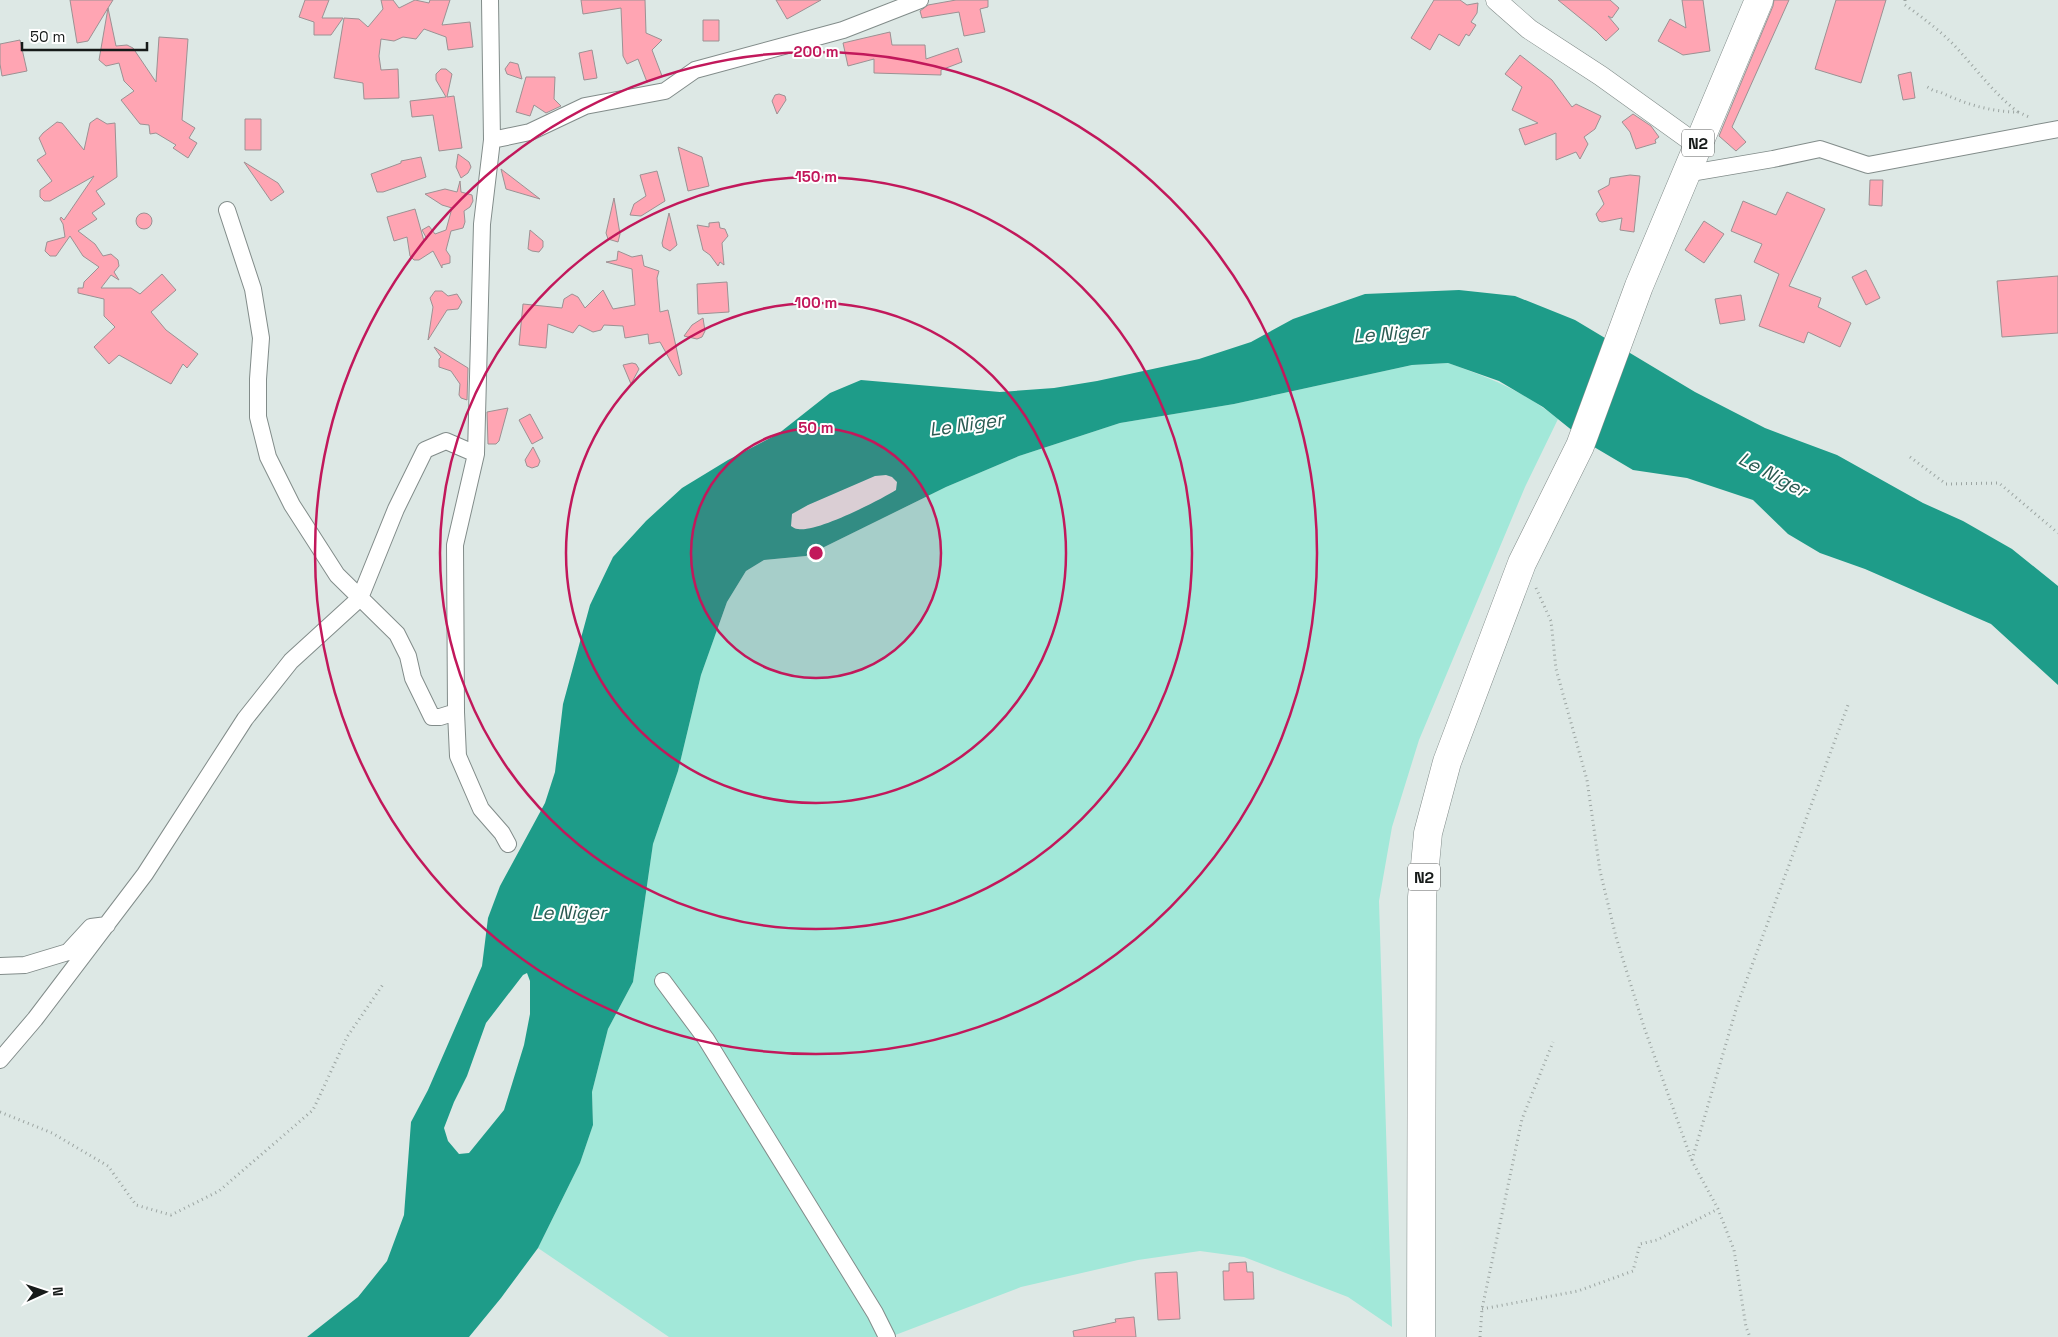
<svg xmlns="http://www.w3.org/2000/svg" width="2058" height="1337" font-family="'Space Grotesk',sans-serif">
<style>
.green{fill:#a2e8d9}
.water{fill:#1e9c89;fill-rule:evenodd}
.building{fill:#ffa5b3;stroke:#9c9193}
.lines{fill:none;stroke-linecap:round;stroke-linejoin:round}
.minor-casing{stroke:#828c8a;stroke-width:18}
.tertiary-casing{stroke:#828c8a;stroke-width:21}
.trunk-casing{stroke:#828c8a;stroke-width:29}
.path{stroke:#9ca5a2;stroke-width:3;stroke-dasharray:1 4;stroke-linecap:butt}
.minor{stroke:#fff;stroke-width:16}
.tertiary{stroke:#fff;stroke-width:20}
.trunk{stroke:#fff;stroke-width:28}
.ring{fill:none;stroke:#c2185b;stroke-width:2.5}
.labels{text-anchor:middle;stroke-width:4;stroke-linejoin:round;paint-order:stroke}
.shield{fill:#fff;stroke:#5c5f5e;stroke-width:1}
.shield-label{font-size:16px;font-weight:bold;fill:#161a19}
.water-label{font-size:19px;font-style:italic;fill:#2b5b52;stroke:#fff}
.centre{fill:#c2185b;stroke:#fff;stroke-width:2.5}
.ring-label{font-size:15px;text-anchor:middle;font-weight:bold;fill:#c2185b;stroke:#fff;stroke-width:4;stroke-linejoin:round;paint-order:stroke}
</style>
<rect width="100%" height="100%" fill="#dde8e5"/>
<!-- green -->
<path class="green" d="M 1448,363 C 1490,378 1522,390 1558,419 L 1525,487 L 1419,740 L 1392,827 L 1379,901 L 1392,1327 L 1348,1297 L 1244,1257 L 1200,1251 L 1138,1260 L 1021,1287 L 890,1337 L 669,1337 L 538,1248 L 580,1163 L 593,1125 L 592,1092 L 608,1029 L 633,982 L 653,844 L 678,771 L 701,675 L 727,602 L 746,571 L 764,560 L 806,556 L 946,487 L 1019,456 L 1120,423 L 1234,404 L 1412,365 Z"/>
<!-- water -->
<path class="water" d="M 1459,290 L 1515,296 L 1575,320 L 1695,392 L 1765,428 L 1837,455 L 1923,503 L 1963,521 L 2012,549 L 2058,586 L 2058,685 L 1991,624 L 1865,569 L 1820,553 L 1788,534 L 1753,500 L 1687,478 L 1633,470 L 1589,444 L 1543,407 L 1499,381 L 1448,363 L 1412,365 L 1234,404 L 1120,423 L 1019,456 L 946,487 L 806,556 L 764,560 L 746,571 L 727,602 L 701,675 L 678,771 L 653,844 L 633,982 L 608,1029 L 592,1092 L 593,1125 L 580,1163 L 538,1248 L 501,1298 L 469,1337 L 307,1337 L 358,1297 L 387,1261 L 404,1215 L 411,1122 L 428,1090 L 482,966 L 488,918 L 500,886 L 545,803 L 555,772 L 563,704 L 590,605 L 613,557 L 646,521 L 682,488 L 728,460 L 778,434 L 830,393 L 861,380 L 1000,392 L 1054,388 L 1097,381 L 1199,359 L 1251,342 L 1293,319 L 1365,294 ZM 886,475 L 892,477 L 897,482 L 896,490 C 880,500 816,533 798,529 C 795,529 793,527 791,526 L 792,514 L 808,505 L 875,476 ZM 527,973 L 530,981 L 530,1014 L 524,1045 L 504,1110 L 469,1153 L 459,1154 L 448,1141 L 444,1128 L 454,1102 L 467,1076 L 486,1023 L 523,975 Z"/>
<!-- building -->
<path class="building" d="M 70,0 L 113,0 L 108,8 L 116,46 L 127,45 L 133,48 L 156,82 L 159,37 L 188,39 L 182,120 L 195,128 L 189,138 L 197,143 L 188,158 L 173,148 L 176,145 L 156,133 L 150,134 L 149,125 L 140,124 L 121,100 L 134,91 L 124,81 L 119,63 L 106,66 L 99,60 L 108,8 L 88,41 L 77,43 Z
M 305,0 L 329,0 L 322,18 L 343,18 L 331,35 L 314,35 L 314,22 L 299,17 Z
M 381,0 L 393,0 L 399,8 L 415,0 L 429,3 L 430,0 L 450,0 L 442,25 L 470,22 L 473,47 L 448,50 L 446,37 L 424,29 L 416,39 L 403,37 L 394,41 L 381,39 L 379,56 L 381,70 L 398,69 L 399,98 L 364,99 L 363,83 L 334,78 L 344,18 L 359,19 L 368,27 L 383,9 Z
M 581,0 L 645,0 L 646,33 L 662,40 L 652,50 L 662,76 L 647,82 L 638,59 L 627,64 L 623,56 L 621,8 L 583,14 Z
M 776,0 L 821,0 L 787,19 Z
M 956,0 L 988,0 L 988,7 L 980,9 L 985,32 L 964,36 L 959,12 L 922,18 L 920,11 L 928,5 Z
M 1434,0 L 1460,0 L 1467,5 L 1478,3 L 1477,13 L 1471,22 L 1476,25 L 1469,36 L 1466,34 L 1459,46 L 1439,34 L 1430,50 L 1411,38 Z
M 1558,0 L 1610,0 L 1619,8 L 1612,18 L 1608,16 L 1619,29 L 1606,41 L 1596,31 Z
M 1682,0 L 1703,0 L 1710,51 L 1683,55 L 1658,41 L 1670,19 L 1686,28 Z
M 1774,0 L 1789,0 L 1732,127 L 1746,142 L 1736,151 L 1719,136 L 1773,6 Z
M 1836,0 L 1886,0 L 1861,83 L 1815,69 Z
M 703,20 L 719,20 L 719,41 L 703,41 Z
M 890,32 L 892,45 L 925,45 L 926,59 L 958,48 L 962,62 L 941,70 L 941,75 L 874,73 L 874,59 L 848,66 L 843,43 Z
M 20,40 L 27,71 L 2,76 L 0,64 L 0,44 Z
M 592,50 L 597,78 L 584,80 L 579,53 Z
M 1520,55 L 1552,80 L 1572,107 L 1576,104 L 1601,116 L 1595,129 L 1584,137 L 1588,144 L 1580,159 L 1576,152 L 1556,160 L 1556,133 L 1525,145 L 1519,129 L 1538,123 L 1512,110 L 1522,87 L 1505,74 Z
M 510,62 L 518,64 L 522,79 L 507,74 L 505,69 Z
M 441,69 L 446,69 L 452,74 L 447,97 L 454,96 L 462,148 L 439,151 L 433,115 L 412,117 L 410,101 L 446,97 L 436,80 L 436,74 Z
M 1911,72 L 1915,98 L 1903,100 L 1898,75 Z
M 526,77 L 555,77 L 554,99 L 561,106 L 546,113 L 534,105 L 530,116 L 516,112 Z
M 779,94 L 785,96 L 786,100 L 777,114 L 772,101 L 775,95 Z
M 1633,114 L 1651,126 L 1659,137 L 1655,140 L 1656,143 L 1636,149 L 1630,132 L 1622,122 Z
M 97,118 L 107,124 L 115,123 L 117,177 L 96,191 L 105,204 L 92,213 L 97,219 L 78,231 L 95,244 L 103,256 L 111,254 L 118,260 L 119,266 L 114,272 L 119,280 L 111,275 L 101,288 L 131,288 L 140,294 L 162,274 L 176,290 L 151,312 L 166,330 L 198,354 L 187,368 L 183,364 L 171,384 L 119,355 L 109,364 L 94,347 L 115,327 L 104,316 L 104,299 L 78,293 L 78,288 L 83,288 L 84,282 L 99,267 L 83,256 L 70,236 L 56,256 L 50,256 L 45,251 L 47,242 L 65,237 L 63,224 L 60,219 L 61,217 L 64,220 L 94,176 L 50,201 L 44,201 L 40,197 L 40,190 L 52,181 L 37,160 L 46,154 L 39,138 L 43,133 L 57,122 L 62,123 L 84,150 L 90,123 Z
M 245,119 L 261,119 L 261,150 L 245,150 Z
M 678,147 L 702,157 L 709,186 L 688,191 Z
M 458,154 L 469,162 L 471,167 L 468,173 L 461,178 L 456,167 Z
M 421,157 L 426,177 L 383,192 L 377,192 L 371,174 L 401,163 L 401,161 Z
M 244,162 L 278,183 L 284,192 L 271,201 Z
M 501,169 L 540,199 L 506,189 Z
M 657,171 L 665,201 L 641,216 L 630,215 L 634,204 L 646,196 L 640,175 Z
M 1630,175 L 1640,176 L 1634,232 L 1620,230 L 1622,218 L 1602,222 L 1599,221 L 1596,214 L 1604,204 L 1598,191 L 1609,185 L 1610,178 Z
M 1870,180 L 1883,180 L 1882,206 L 1869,205 Z
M 460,181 L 461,192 L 472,195 L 473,201 L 470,207 L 464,211 L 465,222 L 463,228 L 451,231 L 446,250 L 450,256 L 450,263 L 442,265 L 442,268 L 433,251 L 419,260 L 414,260 L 410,256 L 407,237 L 394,241 L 387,217 L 415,209 L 424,241 L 427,239 L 422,230 L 429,226 L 435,234 L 446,230 L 452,208 L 442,205 L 425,194 L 445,189 L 457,192 Z
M 1787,192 L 1825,209 L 1789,286 L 1821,298 L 1818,307 L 1851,323 L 1840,347 L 1808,332 L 1804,343 L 1759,326 L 1779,274 L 1754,262 L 1762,244 L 1731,231 L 1743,201 L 1776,215 Z
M 614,198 L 620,234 L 618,242 L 608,239 L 606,233 Z
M136 221a8 8 0 1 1 16 0a8 8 0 1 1-16 0Z
M 669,213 L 677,245 L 670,251 L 663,247 L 662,243 Z
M 1704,221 L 1724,234 L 1704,263 L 1685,250 Z
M 719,222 L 720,228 L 725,229 L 728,236 L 722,243 L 724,265 L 720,262 L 718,266 L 710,255 L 703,250 L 697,225 L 709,227 L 709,223 Z
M 530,230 L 543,241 L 543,247 L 539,252 L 532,251 L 528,249 Z
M 618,251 L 632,257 L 642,255 L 644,266 L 659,271 L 657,278 L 660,312 L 668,310 L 682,374 L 679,376 L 660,342 L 649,344 L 648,334 L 625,338 L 623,326 L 604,325 L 601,330 L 593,332 L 579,325 L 573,333 L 548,324 L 546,348 L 519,345 L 523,304 L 562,308 L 564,299 L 572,294 L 578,297 L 585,308 L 603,290 L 613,309 L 635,305 L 632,269 L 606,262 L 617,260 Z
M 1866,270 L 1880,298 L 1866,305 L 1852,277 Z
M 2058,276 L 2058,333 L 2002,337 L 1997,281 Z
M 727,282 L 729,312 L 698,314 L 697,284 Z
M 435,291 L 442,291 L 448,296 L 457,294 L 462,302 L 458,309 L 447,310 L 428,340 L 433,307 L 430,298 Z
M 1741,295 L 1745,320 L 1720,324 L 1715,299 Z
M 703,318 L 705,331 L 702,337 L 697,339 L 684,336 L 692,325 Z
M 434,347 L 468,368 L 467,400 L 461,398 L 459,395 L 460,384 L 451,371 L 439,367 L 439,359 L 441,357 Z
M 632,363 L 636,364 L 639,369 L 631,384 L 623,365 Z
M 508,408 L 499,441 L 496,444 L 488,444 L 487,412 Z
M 530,414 L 543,438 L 532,444 L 519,420 Z
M 533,447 L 540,461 L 538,466 L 532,468 L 527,466 L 525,460 Z
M 1246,1262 L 1247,1272 L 1253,1272 L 1254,1299 L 1224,1300 L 1223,1271 L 1229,1271 L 1229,1263 Z
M 1177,1272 L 1180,1319 L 1158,1320 L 1155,1273 Z
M 1134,1317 L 1136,1337 L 1074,1337 L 1073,1331 L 1116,1322 L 1115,1319 Z"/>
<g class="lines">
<!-- minor casing -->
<g class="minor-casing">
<path id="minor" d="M 492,140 L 530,132 L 585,106 L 665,91 L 695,70 L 843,30 L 920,0
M 1685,174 L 1773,159 L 1820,149 L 1868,165 L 2058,129
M 227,210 L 253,289 L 261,338 L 258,379 L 258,417 L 268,457 L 292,505 L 337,575 L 397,634 L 408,656 L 413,678 L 432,717 L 440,717 L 456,712
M 476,454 L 455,545 L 456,712 L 458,756 L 481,809 L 502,833 L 508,844
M 0,966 L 25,965 L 68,952 L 91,927 L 107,925
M 663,981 L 706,1039 L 875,1313 L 887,1337
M 0,1060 L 35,1019 L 145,874 L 245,719 L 291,661 L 360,598 L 396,509 L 425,450 L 446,441 L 476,454 L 482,224 L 492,140 L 490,0"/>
</g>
<!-- tertiary casing -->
<g class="tertiary-casing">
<path id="tertiary" d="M 1496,0 L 1529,29 L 1601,76 L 1697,145"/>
</g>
<!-- trunk casing -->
<g class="trunk-casing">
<path id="trunk" d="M 1421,1337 L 1422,897 L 1428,833 L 1447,762 L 1522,563 L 1580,446 L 1639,286 L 1759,0"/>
</g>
<!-- path -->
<path class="path" d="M 1905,0 L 1905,5 C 1922,17 1939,30 1953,44 C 1975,67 1993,93 2018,112 C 1991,112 1965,104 1940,92 L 1934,91 L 1924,85
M 2018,112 L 2029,117
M 1910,457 L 1946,484 L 1999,483 L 2058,533
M 1536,588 L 1551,621 L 1556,669 L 1587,780 L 1600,871 L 1616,937 L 1644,1027 L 1692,1161 L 1718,1209 L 1734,1250 L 1746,1327 L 1750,1337
M 0,1112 L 52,1133 L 108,1166 L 136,1205 L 171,1215 L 219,1191 L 313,1110 L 347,1037 L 384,983
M 1692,1160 L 1737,1006 L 1848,705
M 1482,1309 L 1578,1291 L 1633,1271 L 1640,1244 L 1657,1240 L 1718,1209
M 1480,1337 L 1482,1309 L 1522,1119 L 1553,1042"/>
<!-- minor -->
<use href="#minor" class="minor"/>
<!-- tertiary -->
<use href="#tertiary" class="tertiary"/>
<!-- trunk -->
<use href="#trunk" class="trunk"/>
</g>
<!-- distance rings -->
<circle cx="816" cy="553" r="125" fill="#c2185b" fill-opacity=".12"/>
<g class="ring">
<circle cx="816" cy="553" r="125"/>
<circle cx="816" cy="553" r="250"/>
<circle cx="816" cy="553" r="376"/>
<circle cx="816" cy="553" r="501"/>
</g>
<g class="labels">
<!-- shield labels -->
<g class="shield">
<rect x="1682" y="129.5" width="32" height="27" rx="4"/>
<rect x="1408" y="863.5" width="32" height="27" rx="4"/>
</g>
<g class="shield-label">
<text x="1698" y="149">N2</text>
<text x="1424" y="883">N2</text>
</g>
<!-- water labels -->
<g class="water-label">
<text transform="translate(1390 333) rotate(-4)" y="7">Le Niger</text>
<text transform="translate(966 424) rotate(-8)" y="7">Le Niger</text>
<text transform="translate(1773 474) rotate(28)" y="7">Le Niger</text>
<text x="569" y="919">Le Niger</text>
</g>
</g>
<circle cx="816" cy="553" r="8" class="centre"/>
<g class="ring-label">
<text x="816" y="57">200 m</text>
<text x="816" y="182">150 m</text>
<text x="816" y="308">100 m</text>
<text x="816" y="433">50 m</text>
</g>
<!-- north arrow -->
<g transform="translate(45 1292) rotate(87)" stroke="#ffffff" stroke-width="4" paint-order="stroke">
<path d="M0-4L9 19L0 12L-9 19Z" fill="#161a19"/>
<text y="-8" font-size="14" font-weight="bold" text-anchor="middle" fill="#161a19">N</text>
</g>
<!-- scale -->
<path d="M22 42v8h125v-8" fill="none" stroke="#161a19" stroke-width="2.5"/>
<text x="30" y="42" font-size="15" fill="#161a19" stroke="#ffffff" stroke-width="4" paint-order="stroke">50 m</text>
</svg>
